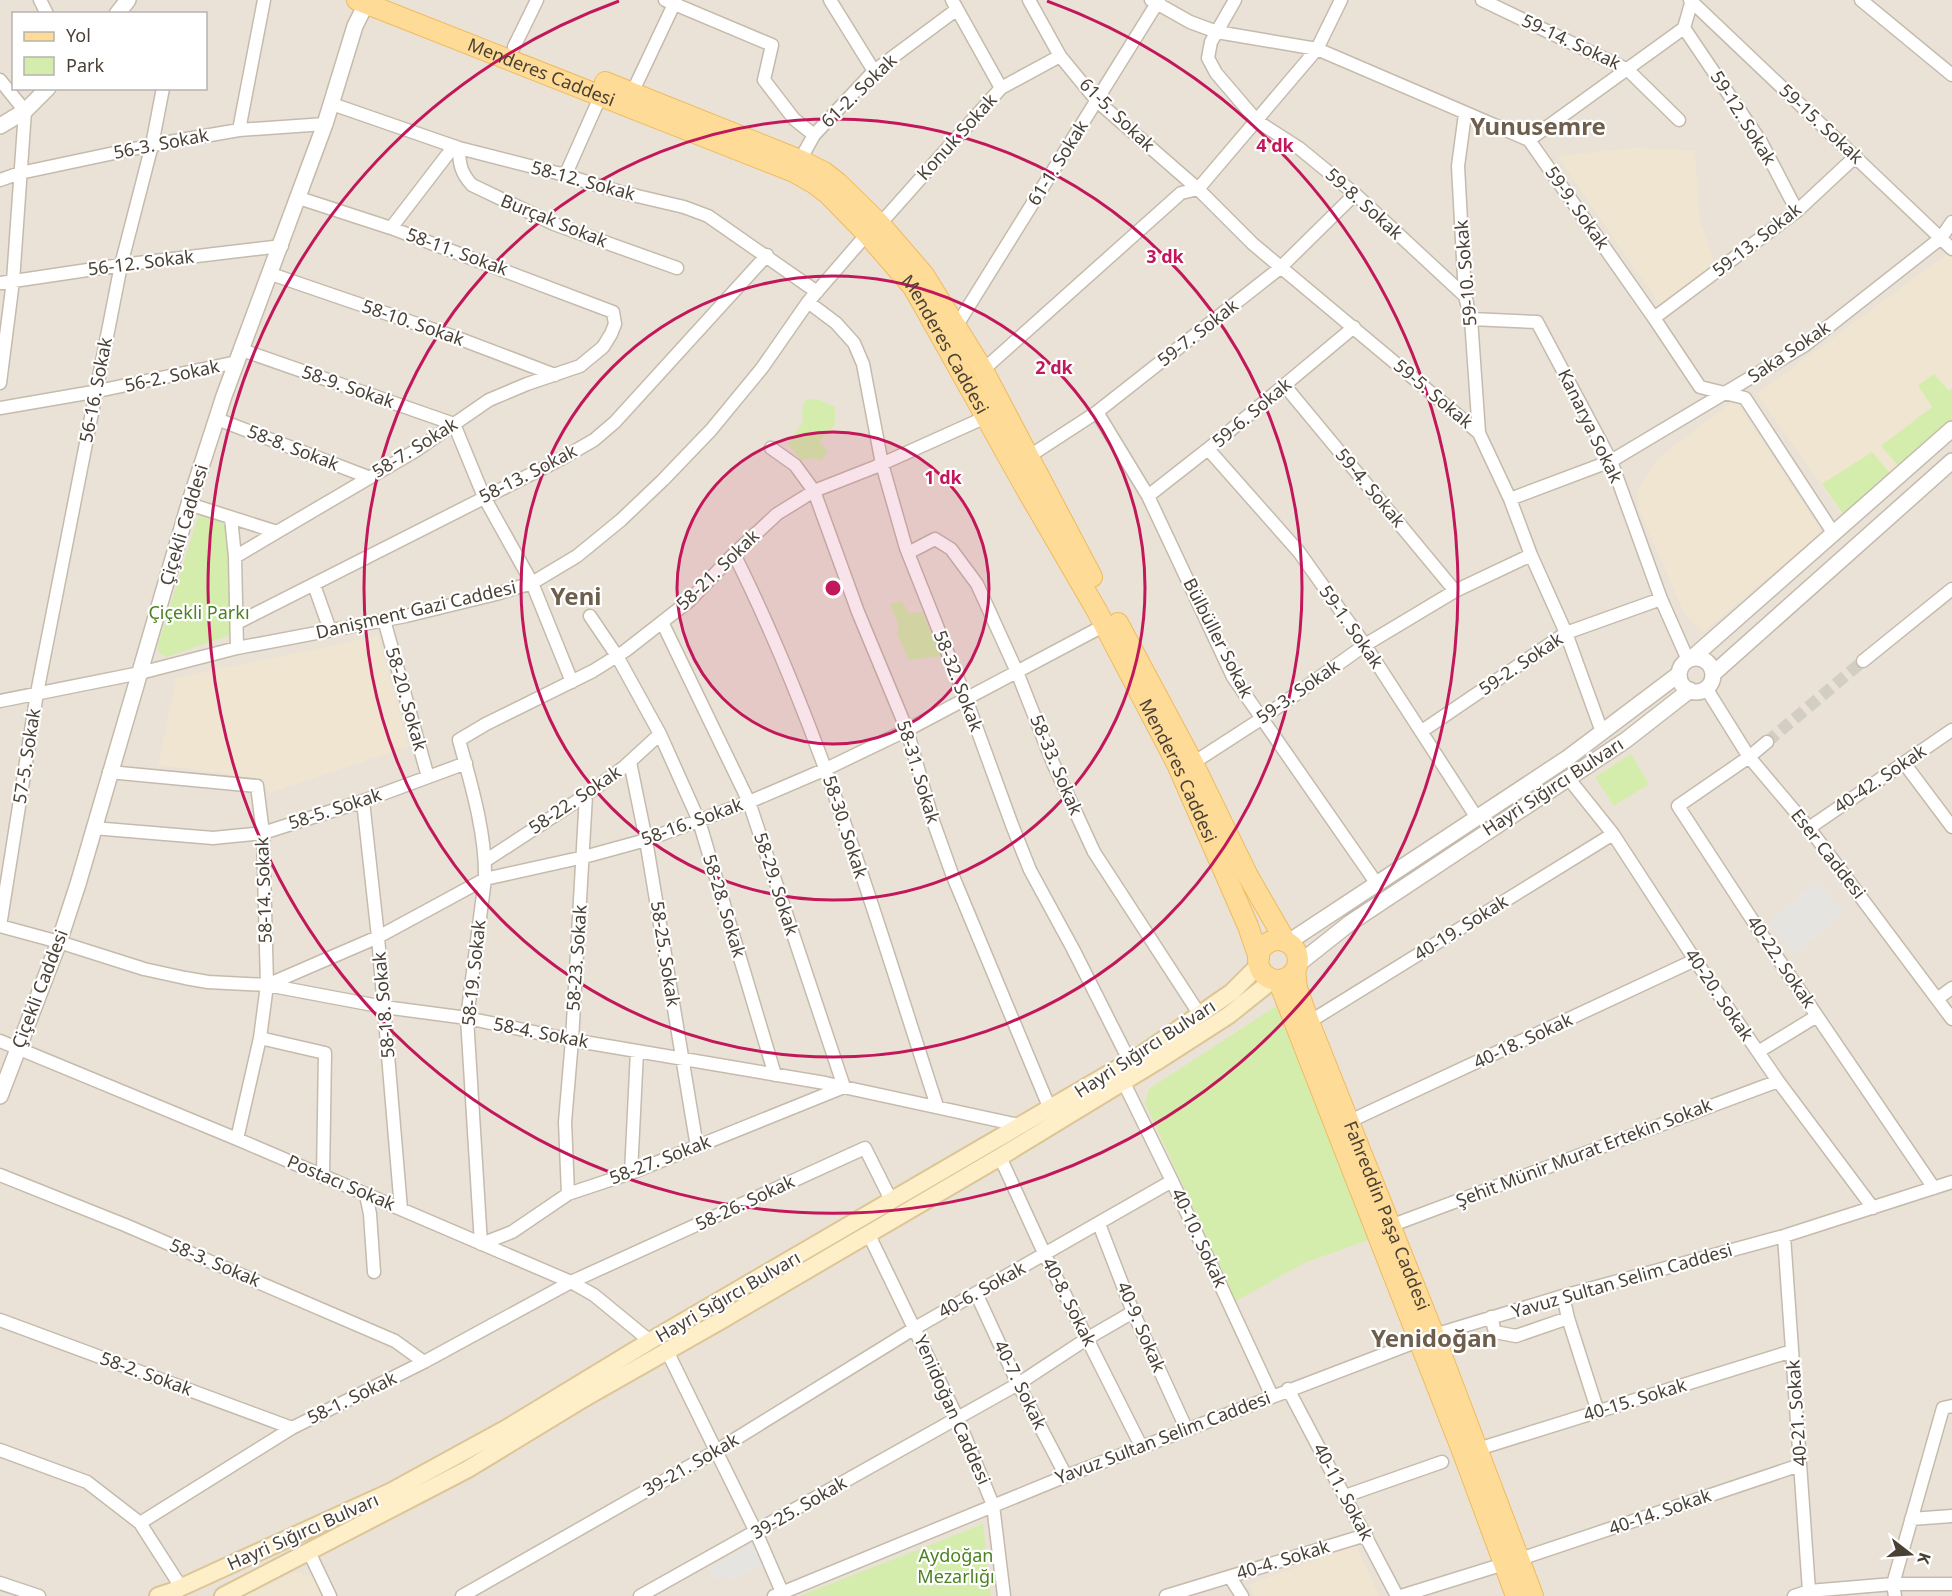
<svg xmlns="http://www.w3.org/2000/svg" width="1952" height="1596" font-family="'Noto Sans',sans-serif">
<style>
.residential{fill:#eae2d6;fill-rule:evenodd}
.education{fill:#f0e5d1}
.green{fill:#d4edad}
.parking{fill:#e6e4e0}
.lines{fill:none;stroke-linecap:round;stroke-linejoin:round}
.minor-tunnel{stroke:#d3cec4;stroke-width:12;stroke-dasharray:12 6;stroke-linecap:butt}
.minor-casing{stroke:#c5bbac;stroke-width:15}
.tertiary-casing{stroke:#c5bbac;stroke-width:18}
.secondary-casing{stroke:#ddc696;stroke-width:20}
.primary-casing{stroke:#efbb5c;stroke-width:22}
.minor{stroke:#fff;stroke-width:12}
.tertiary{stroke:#fff;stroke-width:15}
.secondary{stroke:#ffefc9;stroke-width:16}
.primary{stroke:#ffdb98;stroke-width:20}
.ring{fill:none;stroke:#c2185b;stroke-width:3}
.labels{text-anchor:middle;stroke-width:4.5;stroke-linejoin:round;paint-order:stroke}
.street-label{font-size:18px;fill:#4a4136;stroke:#fff}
.park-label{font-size:18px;fill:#4c8222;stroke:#fff}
.district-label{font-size:24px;font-weight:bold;fill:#6e5e4c;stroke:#fff}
.centre{fill:#c2185b;stroke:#fff;stroke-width:3}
.ring-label{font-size:18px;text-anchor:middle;font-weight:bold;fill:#c2185b;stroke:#fff;stroke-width:4.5;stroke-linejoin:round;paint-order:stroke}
</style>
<rect width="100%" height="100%" fill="#f5f1e8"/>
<!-- residential -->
<path class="residential" d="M 0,0 L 1952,0 L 1952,1596 L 0,1596 ZM 14,14 L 206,14 L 206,88 L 14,88 Z"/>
<!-- education -->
<path class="education" d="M 1634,148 L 1695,151 L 1700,222 L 1715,265 L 1660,305 L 1557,156 Z
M 1947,254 L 1952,258 L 1952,427 L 1848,523 L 1757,394 Z
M 1732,402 L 1738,404 L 1822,532 L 1703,632 L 1685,615 L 1639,510 L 1637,490 L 1661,456 Z
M 378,636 L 409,746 L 269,793 L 263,779 L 158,765 L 176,678 Z
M 1355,1544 L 1379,1596 L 1254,1596 L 1249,1585 Z
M 296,1572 L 314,1577 L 323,1596 L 243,1596 Z"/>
<!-- green -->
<path class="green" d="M 1934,374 L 1949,391 L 1952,388 L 1952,426 L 1903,471 L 1881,446 L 1932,407 L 1918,385 Z
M 817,399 L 835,407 L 835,425 L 819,442 L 828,451 L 821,461 L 814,458 L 801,460 L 788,444 L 803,422 L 802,409 L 806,400 Z
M 1872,452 L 1895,479 L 1848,521 L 1822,484 Z
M 199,513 L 229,526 L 231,635 L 166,657 L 160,653 L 157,648 Z
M 902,601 L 909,613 L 922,612 L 942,656 L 909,660 L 897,634 L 899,627 L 890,604 Z
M 1631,754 L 1649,784 L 1614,806 L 1595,777 Z
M 1276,1006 L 1369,1240 L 1304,1263 L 1236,1301 L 1145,1103 L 1149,1089 Z
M 983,1524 L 991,1596 L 800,1596 Z"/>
<!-- parking -->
<path class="parking" d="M 1817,881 L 1844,912 L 1795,955 L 1768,923 Z
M 753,1542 L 765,1564 L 729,1581 L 725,1575 L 714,1580 L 709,1569 Z"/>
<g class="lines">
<!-- minor-tunnel -->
<path class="minor-tunnel" d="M 1767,742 L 1863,661"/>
<!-- minor casing -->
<g class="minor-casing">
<path id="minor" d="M 40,0 L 47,14
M 665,0 L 772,45 L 764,80 L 794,119 L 814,135
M 830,0 L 874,71
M 952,0 L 1001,88
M 1029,0 L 1060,56 L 1097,101 L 1198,189 L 1253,244 L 1479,433 L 1510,499 L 1531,555 L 1566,633 L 1602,732
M 1151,0 L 1190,22 L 1217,32 L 1317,49 L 1529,140 L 1654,318 L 1700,387 L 1745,398 L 1834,534
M 1235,0 L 1211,42 L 1208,58 L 1216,73 L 1257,121 L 1299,148 L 1355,194 L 1465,296
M 1482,0 L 1628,70 L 1679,120
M 1690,0 L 1952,249
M 1861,0 L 1952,75
M 1684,28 L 1761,142 L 1797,211
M 514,47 L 537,0
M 0,80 L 25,111 L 13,281 L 0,383
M 632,93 L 676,0
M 332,104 L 459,148 L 561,174 L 620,192 L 684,207 L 708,216 L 817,292
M 1465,114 L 1458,166 L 1465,296 L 1471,319 L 1479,433
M 239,130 L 264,0
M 1529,140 L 1684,28 L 1692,0
M 459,148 C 459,164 461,173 472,185 L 554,224 L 677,268
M 800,160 L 814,135 L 874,71 L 956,10
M 565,176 L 601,95
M 0,180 L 20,173 L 152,145 L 239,130 L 325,124
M 391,228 L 454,146
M 271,274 L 455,337 L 555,375
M 0,283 L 121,265 L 282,246
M 808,302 L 836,323 L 854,343 L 863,364 L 882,464 L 906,548 L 966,699 L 1012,825 L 1030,870 L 1073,949 L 1129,1060
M 1654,318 L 1797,211 L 1856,156
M 1471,319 L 1537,322 L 1611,461 L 1661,599 L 1688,660
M 957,325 L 1159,0
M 242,350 L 454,424 L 484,497 L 532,583 L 572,682
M 983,370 L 1181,193 L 1198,189 L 1317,49 L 1341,0
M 1285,386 L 1455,591
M 0,408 L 93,392 L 237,362
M 1097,412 L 1148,496 L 1233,677 L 1377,884
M 217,419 L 368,477
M 771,448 L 795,465 L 814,491 L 858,612 L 907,730 L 933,821 L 952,874 L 1050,1109
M 1208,449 L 1299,552 L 1365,645 L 1477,818
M 1028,457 L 1097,412 L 1280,268 L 1355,194
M 1148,496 L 1208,449 L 1354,327
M 1510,499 L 1611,461 L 1805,345 L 1941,238 L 1952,222
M 189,504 L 277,532 L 415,451 L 489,400 L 527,384 L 580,366 L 603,347 L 611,334 L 615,324 L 613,312 L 391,228 L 299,198
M 231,518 L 235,557 L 237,648
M 908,553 L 935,539 L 951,549 L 977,584 L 1017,672 L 1053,763 L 1094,852 L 1200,1015
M 734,554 C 822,730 876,920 937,1106
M 235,557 L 277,532
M 314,585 L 330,630
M 590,616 L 617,656 L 660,734 L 699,821 L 775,1075
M 384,620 L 428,777
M 662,622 L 749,802 L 844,1087 L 631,1173 L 568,1194 L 512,1232 L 481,1244 L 467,1018 L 485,879 C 486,833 471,784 459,740 L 486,724 L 593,671 L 625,651 L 689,601 L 734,554 L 777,514 L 814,491 L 875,467 L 986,417
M 237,623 L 561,459 L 594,440 L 615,422 L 767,255
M 1863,661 L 1952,589
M 1706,688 L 1749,757 L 1809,828 L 1952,1019
M 0,701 L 140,673 L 237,648 L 406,616 L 496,594 L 532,583 L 577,556 L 621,520 L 663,480 L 711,430 L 762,368 L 808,302 L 867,234 L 880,224 L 1001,88 L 1060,56
M 1422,731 L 1566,633 L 1661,599
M 1767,742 L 1749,757 L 1678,806 L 1768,944 L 1934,1188
M 630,762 L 646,840 L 697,1147
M 1193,763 L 1261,719 L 1365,645 L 1455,591 L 1531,555
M 1904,763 L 1952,827
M 109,772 L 257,786 L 263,833 L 267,985 L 260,1038 L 237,1139
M 1569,779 L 1613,834 L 1695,960 L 1778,1081 L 1873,1208
M 363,801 L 378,937 L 401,1209
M 93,828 L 213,838 L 263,833 L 363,801 L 466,763
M 1809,828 L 1952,730
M 485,861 L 586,795 L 624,767 L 660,734
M 0,926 L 59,942 L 144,969 L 185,978 L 208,982 L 267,985 L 384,1007 L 467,1018 L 572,1040 L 825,1083 L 1023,1126
M 0,926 L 37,693 L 121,265 L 152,145 L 163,88
M 267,985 L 378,937 L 485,879 L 584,857 L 646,840 L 749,802 L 826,769 L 907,730 L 1105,625
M 1937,999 L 1952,988
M 1309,1022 L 1613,834
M 260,1038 L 325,1053 L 323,1177
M 0,1041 L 237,1139 L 571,1282 L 594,1295 L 650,1341
M 1758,1052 L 1817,1016
M 1123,1081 L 1172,1181 L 1272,1396
M 1350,1121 L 1695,960
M 1000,1157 L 1045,1255 L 1141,1446
M 631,1173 L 637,1051
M 0,1175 L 125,1225 L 395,1341 L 424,1362
M 568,1194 L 565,1122 L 572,1040 L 586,795
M 366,1195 L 370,1214 L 374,1272
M 1099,1224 L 1133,1312 L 1186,1428
M 1390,1226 L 1778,1081
M 868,1233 L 957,1417 L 993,1505 L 1004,1596
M 1784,1236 L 1809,1591
M 976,1293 L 1018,1384 L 1066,1476
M 1563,1296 L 1568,1318 L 1598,1412
M 1491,1317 L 1495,1332 L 1516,1336 L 1568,1318
M 0,1320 L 292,1428
M 667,1351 L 756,1532 L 782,1592
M 1288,1389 L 1397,1596
M 1478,1449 L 1792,1351
M 0,1450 L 87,1482 L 140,1523 L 181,1587
M 1345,1496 L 1442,1462
M 1911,1519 L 1952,1516
M 140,1523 L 292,1428 L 424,1362 L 571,1282 L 865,1148 L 892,1202
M 309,1552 L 330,1596
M 1520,1559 L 1800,1465
M 1230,1577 L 1242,1596
M 0,1583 L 39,1596
M 462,1596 L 716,1451 L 915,1328 L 1172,1181
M 640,1596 L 1018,1384 L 1088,1338 L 1133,1312
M 774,1596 L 1066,1476 L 1434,1335 L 1563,1296 L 1784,1236 L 1952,1182
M 1166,1596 L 1366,1535
M 1401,1596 L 1504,1564
M 1794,1596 L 1809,1591 L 1893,1584 L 1952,1584
M 1895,1596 L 1893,1584 L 1943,1408 L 1952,1406"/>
</g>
<!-- tertiary casing -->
<g class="tertiary-casing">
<path id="tertiary" d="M 117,14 L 128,0
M 0,126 L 25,111 L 48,88
M 1692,658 L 1952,429
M1679 675a17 17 0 1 1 34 0a17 17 0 1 1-34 0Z
M 1713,674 L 1952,461
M 1287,943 L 1569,757 L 1679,674
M 1297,965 L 1350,923 L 1626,740 L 1690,690
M 0,1096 L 59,942 L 78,884 L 189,504 L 224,396 L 325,124 L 355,26 L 368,0"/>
</g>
<!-- secondary casing -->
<g class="secondary-casing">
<path id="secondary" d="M 158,1596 L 173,1591 L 392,1491 L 507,1428 L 650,1341 L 1141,1055 L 1232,992 L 1259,965
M 223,1596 L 468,1469 L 588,1396 L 720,1321 L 1000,1157 L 1156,1062 L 1229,1015 L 1274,979"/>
</g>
<!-- primary casing -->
<g class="primary-casing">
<g id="primary">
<path id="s1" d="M 357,0 L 794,172 L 815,184 L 828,194 L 867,234 L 913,287 L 925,308 L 1025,487 L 1097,611 L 1177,764 L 1248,926 L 1259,958"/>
<path d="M 605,82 L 800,160 L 824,172 L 838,183 L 880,224 L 924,275 L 983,370 L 1092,577"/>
<path d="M 1118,623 L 1193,763 L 1248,876 L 1286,942"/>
<circle cx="1278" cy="960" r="20"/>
<path id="s2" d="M 1295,971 L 1297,988 L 1309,1022 L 1434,1335 L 1533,1596"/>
<path d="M 1278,980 L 1463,1453 L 1516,1596"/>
</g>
</g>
<!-- minor -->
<use href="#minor" class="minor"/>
<!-- tertiary -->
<use href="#tertiary" class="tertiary"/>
<!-- secondary -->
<use href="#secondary" class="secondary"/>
<!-- primary -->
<use href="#primary" class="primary"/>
</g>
<!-- distance rings -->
<circle cx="833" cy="588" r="156" fill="#c2185b" fill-opacity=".12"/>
<g class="ring">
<circle cx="833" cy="588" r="156"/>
<circle cx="833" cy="588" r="312"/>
<circle cx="833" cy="588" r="469"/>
<path d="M1047 1A625 625 0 1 1 619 1"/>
</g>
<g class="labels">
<!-- street labels -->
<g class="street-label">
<text transform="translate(1571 42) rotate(25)" y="6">59-14. Sokak</text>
<text dy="6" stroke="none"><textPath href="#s1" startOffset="198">Menderes Caddesi</textPath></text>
<text transform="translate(859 91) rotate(-44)" y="6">61-2. Sokak</text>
<text transform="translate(1117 115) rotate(44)" y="6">61-5. Sokak</text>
<text transform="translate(1743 118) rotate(58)" y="6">59-12. Sokak</text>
<text transform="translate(1821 124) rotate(43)" y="6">59-15. Sokak</text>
<text transform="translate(957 137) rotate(-48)" y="6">Konuk Sokak</text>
<text transform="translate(161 144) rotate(-11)" y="6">56-3. Sokak</text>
<text transform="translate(1058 163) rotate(-58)" y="6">61-1. Sokak</text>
<text transform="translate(583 181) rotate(15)" y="6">58-12. Sokak</text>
<text transform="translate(1364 204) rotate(42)" y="6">59-8. Sokak</text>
<text transform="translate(1577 208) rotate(55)" y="6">59-9. Sokak</text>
<text transform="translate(554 221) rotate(22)" y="6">Burçak Sokak</text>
<text transform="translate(1757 240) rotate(-38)" y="6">59-13. Sokak</text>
<text transform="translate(457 252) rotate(20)" y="6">58-11. Sokak</text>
<text transform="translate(141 263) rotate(-7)" y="6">56-12. Sokak</text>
<text transform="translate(1466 273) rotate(-95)" y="6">59-10. Sokak</text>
<text transform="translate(413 323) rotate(19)" y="6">58-10. Sokak</text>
<text transform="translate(1198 333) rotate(-38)" y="6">59-7. Sokak</text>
<text dy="6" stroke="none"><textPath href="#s1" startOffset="702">Menderes Caddesi</textPath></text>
<text transform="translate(1789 352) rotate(-34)" y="6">Saka Sokak</text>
<text transform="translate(172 376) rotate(-12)" y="6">56-2. Sokak</text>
<text transform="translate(348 387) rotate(19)" y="6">58-9. Sokak</text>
<text transform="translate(96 390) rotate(-79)" y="6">56-16. Sokak</text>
<text transform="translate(1433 394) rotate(40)" y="6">59-5. Sokak</text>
<text transform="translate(1252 413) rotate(-40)" y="6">59-6. Sokak</text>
<text transform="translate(1590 426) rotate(64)" y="6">Kanarya Sokak</text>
<text transform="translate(293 448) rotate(21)" y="6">58-8. Sokak</text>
<text transform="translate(415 448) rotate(-32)" y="6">58-7. Sokak</text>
<text transform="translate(528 474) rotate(-27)" y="6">58-13. Sokak</text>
<text transform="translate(1370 488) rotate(50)" y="6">59-4. Sokak</text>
<text transform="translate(184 525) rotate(-73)" y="6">Çiçekli Caddesi</text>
<text transform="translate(718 570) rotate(-44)" y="6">58-21. Sokak</text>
<text transform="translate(416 610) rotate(-13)" y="6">Danişment Gazi Caddesi</text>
<text transform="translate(1351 627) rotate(55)" y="6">59-1. Sokak</text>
<text transform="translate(1218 638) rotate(63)" y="6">Bülbüller Sokak</text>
<text transform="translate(1521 664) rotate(-34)" y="6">59-2. Sokak</text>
<text transform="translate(958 681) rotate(69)" y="6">58-32. Sokak</text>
<text transform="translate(1298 692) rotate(-35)" y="6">59-3. Sokak</text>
<text transform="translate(406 699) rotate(74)" y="6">58-20. Sokak</text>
<text transform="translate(27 756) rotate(-81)" y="6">57-5. Sokak</text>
<text transform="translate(1056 765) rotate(67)" y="6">58-33. Sokak</text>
<text dy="6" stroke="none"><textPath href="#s1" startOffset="1188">Menderes Caddesi</textPath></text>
<text transform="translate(918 772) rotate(73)" y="6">58-31. Sokak</text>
<text transform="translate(1880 779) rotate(-34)" y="6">40-42. Sokak</text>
<text transform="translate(1553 787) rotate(-33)" y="6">Hayri Sığırcı Bulvarı</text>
<text transform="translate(575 800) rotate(-34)" y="6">58-22. Sokak</text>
<text transform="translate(335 809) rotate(-18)" y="6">58-5. Sokak</text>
<text transform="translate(692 822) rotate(-20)" y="6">58-16. Sokak</text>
<text transform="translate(845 827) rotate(72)" y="6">58-30. Sokak</text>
<text transform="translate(1828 854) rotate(52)" y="6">Eser Caddesi</text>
<text transform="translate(776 884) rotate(72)" y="6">58-29. Sokak</text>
<text transform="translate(264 890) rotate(-92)" y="6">58-14. Sokak</text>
<text transform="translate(724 906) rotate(73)" y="6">58-28. Sokak</text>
<text transform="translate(1461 928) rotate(-32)" y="6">40-19. Sokak</text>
<text transform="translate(665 954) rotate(81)" y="6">58-25. Sokak</text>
<text transform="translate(577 958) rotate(-86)" y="6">58-23. Sokak</text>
<text transform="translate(1781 962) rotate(56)" y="6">40-22. Sokak</text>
<text transform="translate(474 973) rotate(-84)" y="6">58-19. Sokak</text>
<text transform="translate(40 989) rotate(-69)" y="6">Çiçekli Caddesi</text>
<text transform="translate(1719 995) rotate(56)" y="6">40-20. Sokak</text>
<text transform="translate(384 1005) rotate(-95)" y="6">58-18. Sokak</text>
<text transform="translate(541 1033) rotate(11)" y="6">58-4. Sokak</text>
<text transform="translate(1523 1041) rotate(-25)" y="6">40-18. Sokak</text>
<text transform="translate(1145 1049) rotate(-33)" y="6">Hayri Sığırcı Bulvarı</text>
<text transform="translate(1584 1153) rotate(-21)" y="6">Şehit Münir Murat Ertekin Sokak</text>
<text transform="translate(660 1160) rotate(-21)" y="6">58-27. Sokak</text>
<text transform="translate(341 1183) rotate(23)" y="6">Postacı Sokak</text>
<text transform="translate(745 1203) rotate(-25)" y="6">58-26. Sokak</text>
<text dy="6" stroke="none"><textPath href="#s2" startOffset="262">Fahreddin Paşa Caddesi</textPath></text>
<text transform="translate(1199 1238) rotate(65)" y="6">40-10. Sokak</text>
<text transform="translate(215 1263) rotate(23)" y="6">58-3. Sokak</text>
<text transform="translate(1622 1281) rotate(-16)" y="6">Yavuz Sultan Selim Caddesi</text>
<text transform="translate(982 1290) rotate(-29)" y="6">40-6. Sokak</text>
<text transform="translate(728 1297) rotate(-30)" y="6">Hayri Sığırcı Bulvarı</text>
<text transform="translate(1069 1302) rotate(63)" y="6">40-8. Sokak</text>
<text transform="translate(1141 1327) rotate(67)" y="6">40-9. Sokak</text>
<text transform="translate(146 1374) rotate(20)" y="6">58-2. Sokak</text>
<text transform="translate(1020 1385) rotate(64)" y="6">40-7. Sokak</text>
<text transform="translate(352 1398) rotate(-26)" y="6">58-1. Sokak</text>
<text transform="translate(1635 1400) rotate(-17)" y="6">40-15. Sokak</text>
<text transform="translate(952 1410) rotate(66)" y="6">Yenidoğan Caddesi</text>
<text transform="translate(1797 1413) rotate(-94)" y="6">40-21. Sokak</text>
<text transform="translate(1163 1438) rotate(-21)" y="6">Yavuz Sultan Selim Caddesi</text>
<text transform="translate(691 1465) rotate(-30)" y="6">39-21. Sokak</text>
<text transform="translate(1343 1492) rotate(62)" y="6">40-11. Sokak</text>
<text transform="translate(799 1508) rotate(-30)" y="6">39-25. Sokak</text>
<text transform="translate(1660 1512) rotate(-19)" y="6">40-14. Sokak</text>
<text transform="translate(303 1532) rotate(-24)" y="6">Hayri Sığırcı Bulvarı</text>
<text transform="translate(1283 1560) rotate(-17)" y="6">40-4. Sokak</text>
</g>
<!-- park labels -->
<g class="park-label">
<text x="199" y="619">Çiçekli Parkı</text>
<text x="956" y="1562">Aydoğan<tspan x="956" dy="21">Mezarlığı</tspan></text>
</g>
<!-- district labels -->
<g class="district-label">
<text x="1538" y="135">Yunusemre</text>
<text x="576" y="605">Yeni</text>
<text x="1434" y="1347">Yenidoğan</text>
</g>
</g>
<circle cx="833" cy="588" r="9" class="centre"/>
<g class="ring-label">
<text x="1275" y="152">4 dk</text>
<text x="1165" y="263">3 dk</text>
<text x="1054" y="374">2 dk</text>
<text x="943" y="484">1 dk</text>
</g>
<!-- legend -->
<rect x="12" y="12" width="195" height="78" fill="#ffffff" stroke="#b7b3af" stroke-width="1.5"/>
<rect x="24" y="32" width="30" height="9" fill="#ffdb98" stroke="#b7b3af" stroke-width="1.5"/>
<text x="66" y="42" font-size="18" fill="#4a4136">Yol</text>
<rect x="24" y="57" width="30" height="18" fill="#d4edad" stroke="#b7b3af" stroke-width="1.5"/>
<text x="66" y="72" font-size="18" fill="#4a4136">Park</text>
<!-- north arrow -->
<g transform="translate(1910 1554) rotate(107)" stroke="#ffffff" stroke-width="4.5" paint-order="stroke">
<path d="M0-4.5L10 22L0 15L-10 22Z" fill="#4a4136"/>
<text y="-9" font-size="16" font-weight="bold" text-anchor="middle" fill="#4a4136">K</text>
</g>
</svg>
